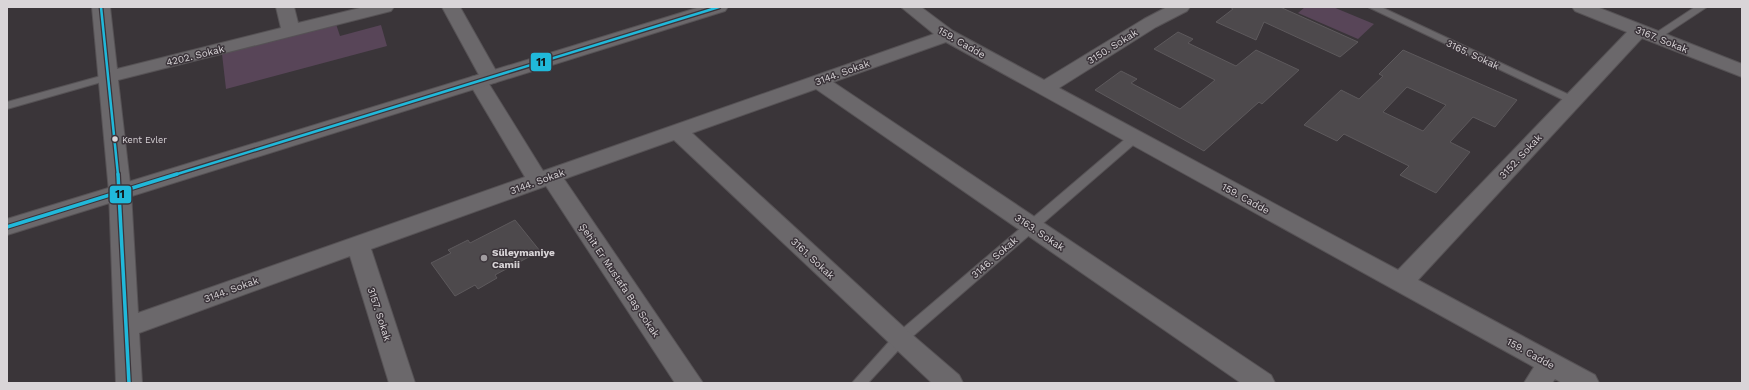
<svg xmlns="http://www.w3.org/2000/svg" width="1749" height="390" font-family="'Work Sans',sans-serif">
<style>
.green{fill:#584558}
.building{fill:#4d494c;stroke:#5d595c;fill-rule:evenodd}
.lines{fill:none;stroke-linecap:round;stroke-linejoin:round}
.service-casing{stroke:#565255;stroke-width:2}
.minor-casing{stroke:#565255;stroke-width:2}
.tertiary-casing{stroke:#565255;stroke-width:2}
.service{fill:#6b686b;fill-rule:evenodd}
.minor{fill:#6b686b;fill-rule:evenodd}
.tertiary{fill:#6b686b;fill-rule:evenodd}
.bus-1-far1-casing{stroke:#3b343a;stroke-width:5}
.bus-1-casing{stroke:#3b343a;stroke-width:6}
.bus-1-far1{stroke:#20b9da;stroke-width:2.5}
.bus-1{stroke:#20b9da;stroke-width:3.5}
.bus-dot{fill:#d9d5d8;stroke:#3b343a;stroke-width:1.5}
.poi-dot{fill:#a19da0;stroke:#3b343a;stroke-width:1.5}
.labels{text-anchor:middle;stroke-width:3;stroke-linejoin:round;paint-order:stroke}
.bus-label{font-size:9px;fill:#d9d5d8;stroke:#3b343a;text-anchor:start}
.street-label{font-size:10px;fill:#d9d5d8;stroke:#3b343a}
.poi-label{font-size:10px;font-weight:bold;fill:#d9d5d8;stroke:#3b343a;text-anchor:start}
.line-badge{stroke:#3b343a;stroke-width:1.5}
.pale-badge-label{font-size:11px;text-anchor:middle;font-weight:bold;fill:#111}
</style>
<rect width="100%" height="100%" fill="#3a3539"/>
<!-- green -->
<path class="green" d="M 1305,7 L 1333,7 L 1374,24 L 1358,39 L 1298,13 Z
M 336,24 L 340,36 L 381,25 L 387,46 L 226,89 L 222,54 Z"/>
<!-- building -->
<path class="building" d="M 1230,7 L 1280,7 L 1358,42 L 1340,57 L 1264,22 L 1256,40 L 1216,22 L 1233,9 Z
M 1178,32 L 1193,39 L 1188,43 L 1236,66 L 1256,50 L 1299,70 L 1262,104 L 1259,102 L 1204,151 L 1095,90 L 1121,71 L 1137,79 L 1131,83 L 1180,109 L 1215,80 L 1154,49 Z
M 1403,50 L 1517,100 L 1495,127 L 1473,117 L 1450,142 L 1470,152 L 1436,193 L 1400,175 L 1409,166 L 1344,134 L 1337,141 L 1304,125 L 1341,90 L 1359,99 L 1383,76 L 1379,74 ZM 1407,87 L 1446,105 L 1423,131 L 1383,112 Z
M 515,220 L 540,251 L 495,275 L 497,278 L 478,289 L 475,285 L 455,296 L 431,263 L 451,253 L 448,250 L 468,240 L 470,243 Z"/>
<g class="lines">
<!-- service casing -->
<g class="service-casing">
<path id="service" d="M 1368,7 L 1381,7 L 1576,98 L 1577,100 L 1576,102 L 1568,102 Z
M 1695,7 L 1707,7 L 1660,38 L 1652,38 L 1651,36 Z
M 108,74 L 112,75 L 113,77 L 112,79 L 7,109 L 7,102 Z
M 1135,133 L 1141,137 L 1139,140 L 905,343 L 868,383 L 852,383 L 895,335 L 1131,134 Z"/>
</g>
<!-- minor casing -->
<g class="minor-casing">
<path id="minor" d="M 92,7 L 110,7 L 117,69 L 281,28 L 276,7 L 294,7 L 298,23 L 364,7 L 394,7 L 391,11 L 118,80 L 131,192 L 138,313 L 525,177 L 468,81 L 471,77 L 479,75 L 442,7 L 460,7 L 500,78 L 497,82 L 489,84 L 543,171 L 934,34 L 901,7 L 921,7 L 953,31 L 1044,80 L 1144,19 L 1167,7 L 1190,7 L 1187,11 L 1156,27 L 1059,88 L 1398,270 L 1627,32 L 1575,11 L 1572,7 L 1597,7 L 1742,64 L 1742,77 L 1642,38 L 1418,280 L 1595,375 L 1599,383 L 1562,383 L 1555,379 L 1552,383 L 1524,383 L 1534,367 L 946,42 L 833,82 L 1271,375 L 1275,383 L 1241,383 L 816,89 L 692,133 L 909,332 L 959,375 L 963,383 L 932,383 L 674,140 L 564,179 L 703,383 L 675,383 L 546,186 L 371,249 L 415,383 L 389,383 L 350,256 L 139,333 L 142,383 L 116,383 L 109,192 Z"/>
</g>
<!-- tertiary casing -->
<g class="tertiary-casing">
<path id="tertiary" d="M 700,7 L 728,7 L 725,11 L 7,235 L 7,219 Z"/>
</g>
<!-- service -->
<use href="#service" class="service"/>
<!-- minor -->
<use href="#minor" class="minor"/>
<!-- tertiary -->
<use href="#tertiary" class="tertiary"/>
<!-- bus-1-far1 casing -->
<g class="bus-1-far1-casing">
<path id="bus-1-far1" d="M 101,7 L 118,175
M 174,175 L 719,7"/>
</g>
<!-- bus-1 casing -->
<g class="bus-1-casing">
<path id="bus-1" d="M 118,174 L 129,383
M 7,227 L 177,174"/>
</g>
<!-- bus-1-far1 -->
<use href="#bus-1-far1" class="bus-1-far1"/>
<!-- bus-1 -->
<use href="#bus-1" class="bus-1"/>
</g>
<!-- markers -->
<circle class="bus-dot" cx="115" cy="139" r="3.5"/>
<circle class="poi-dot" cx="484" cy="258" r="4"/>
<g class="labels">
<!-- bus labels -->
<g class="bus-label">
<text x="122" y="143">Kent Evler</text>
</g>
<!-- street labels -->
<g class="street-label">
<text transform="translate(1662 39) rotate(22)" y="4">3167. Sokak</text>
<text transform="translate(962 42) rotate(30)" y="4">159. Cadde</text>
<text transform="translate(1112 46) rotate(-32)" y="4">3150. Sokak</text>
<text transform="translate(1473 54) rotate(25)" y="4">3165. Sokak</text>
<text transform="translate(195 55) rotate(-14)" y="4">4202. Sokak</text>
<text transform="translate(842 72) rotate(-20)" y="4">3144. Sokak</text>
<text transform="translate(1520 156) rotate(-47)" y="4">3152. Sokak</text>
<text transform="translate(537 181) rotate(-20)" y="4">3144. Sokak</text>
<text transform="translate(1246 198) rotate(29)" y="4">159. Cadde</text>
<text transform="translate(1040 232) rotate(34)" y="4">3163. Sokak</text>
<text transform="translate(994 257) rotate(-41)" y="4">3146. Sokak</text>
<text transform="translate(813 258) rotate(43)" y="4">3161. Sokak</text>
<text transform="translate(620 280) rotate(56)" y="4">Şehit Er Mustafa Baş Sokak</text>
<text transform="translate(231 289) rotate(-20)" y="4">3144. Sokak</text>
<text transform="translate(380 314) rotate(72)" y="4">3157. Sokak</text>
<text transform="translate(1531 353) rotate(29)" y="4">159. Cadde</text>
</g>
<!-- poi labels -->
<g class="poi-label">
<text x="492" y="256">Süleymaniye<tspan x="492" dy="12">Camii</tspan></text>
</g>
</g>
<g class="line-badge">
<rect x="530" y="52" width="22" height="20" rx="4" fill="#20b9da"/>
<rect x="109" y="185" width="23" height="19" rx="4" fill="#20b9da"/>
</g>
<g class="pale-badge-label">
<text x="541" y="66">11</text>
<text x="120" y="198">11</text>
</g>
<!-- border -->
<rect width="1749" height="390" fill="none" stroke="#d9d5d8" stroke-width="16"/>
</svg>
